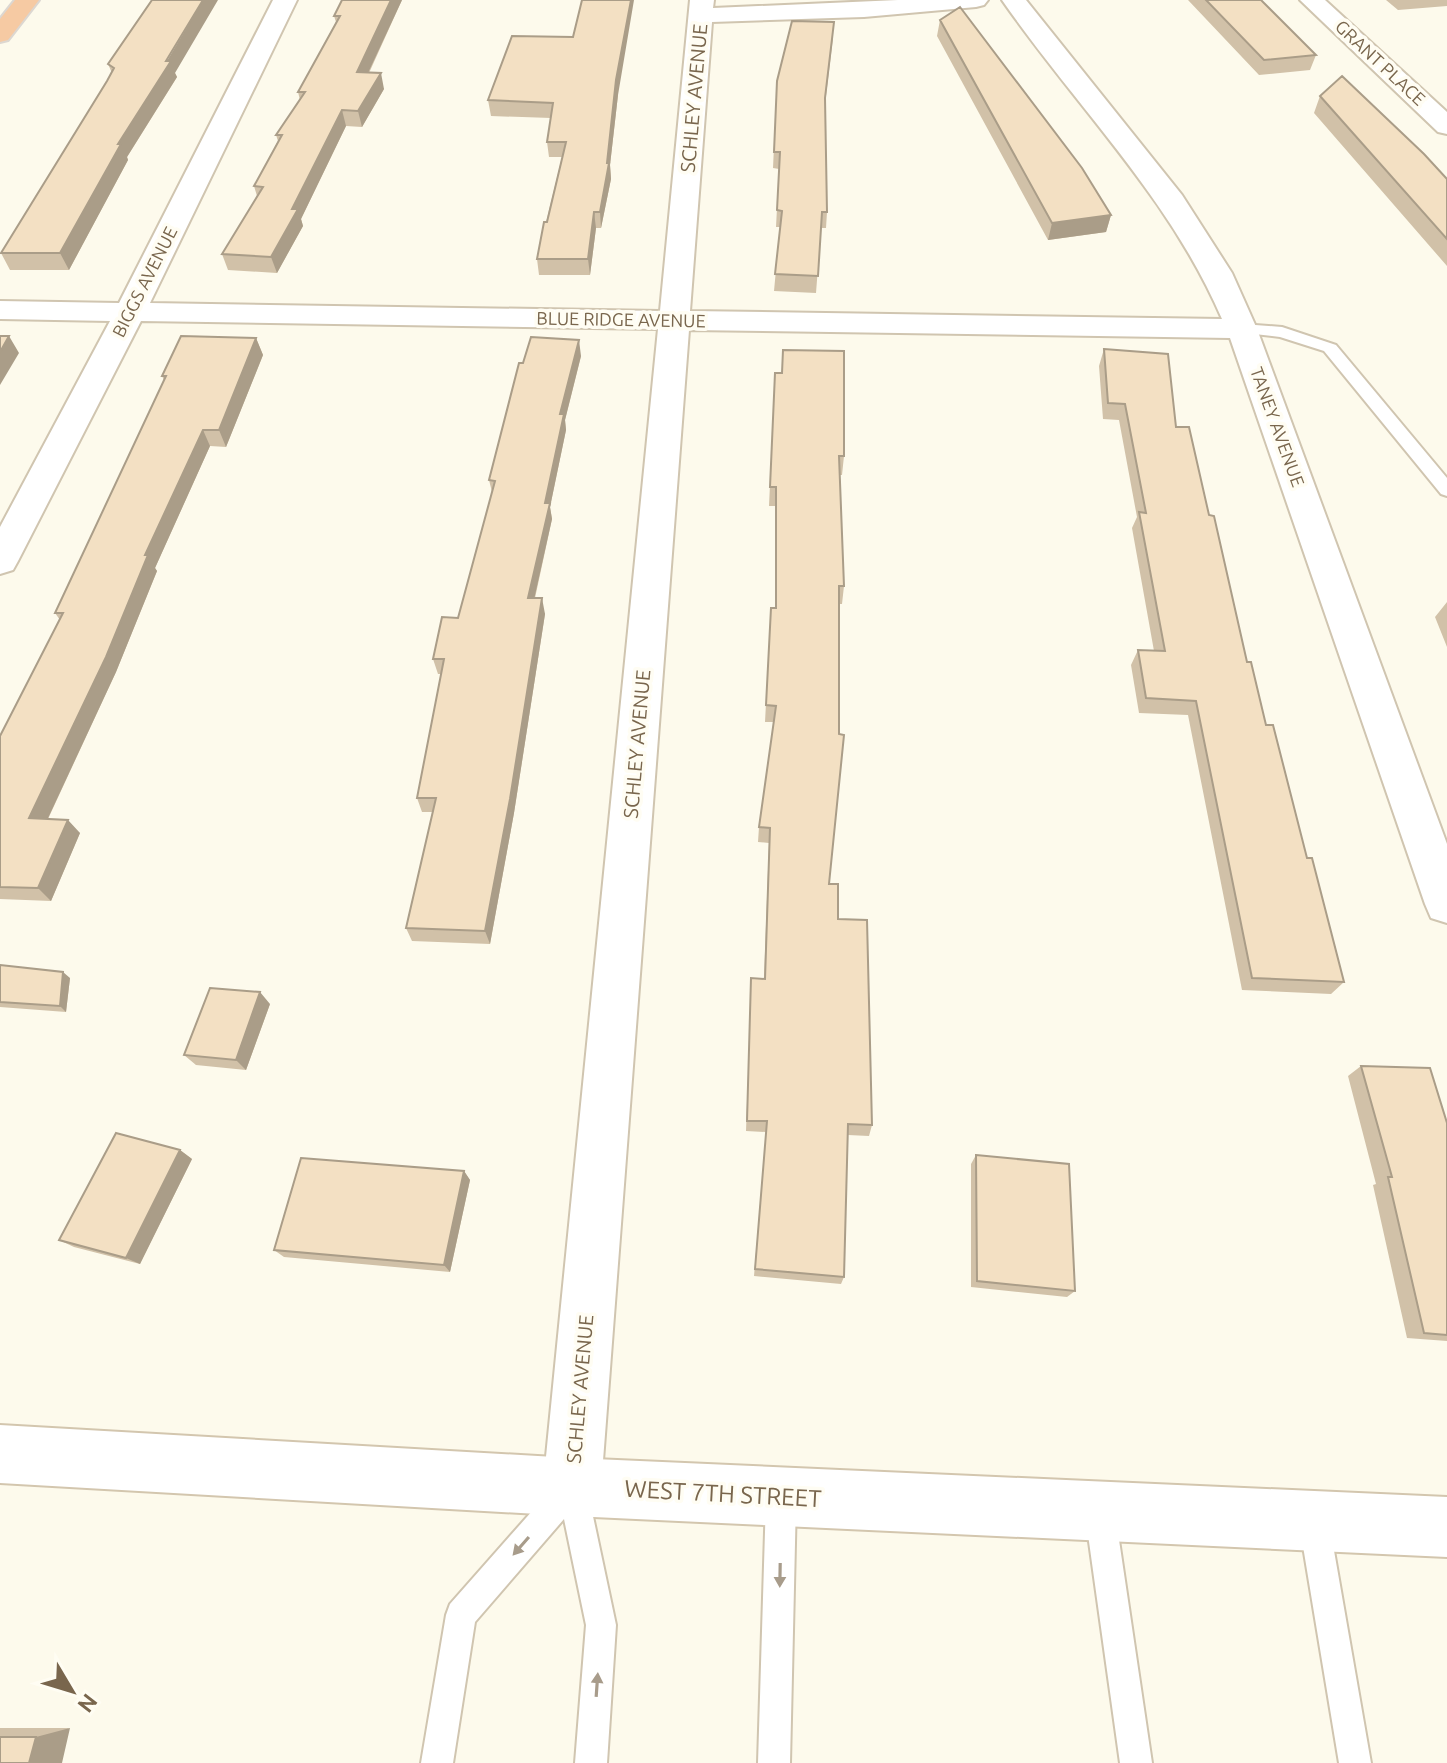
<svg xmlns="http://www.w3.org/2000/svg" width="1447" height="1763" font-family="Ubuntu,sans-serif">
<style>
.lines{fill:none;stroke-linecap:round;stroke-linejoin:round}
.lane-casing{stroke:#d0c5b0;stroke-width:4}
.street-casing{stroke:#d0c5b0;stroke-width:4}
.secondary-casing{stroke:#d3c6ae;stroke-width:4}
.highway-casing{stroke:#dcd7d1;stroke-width:4}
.lane{fill:#fff;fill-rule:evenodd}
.street{fill:#fff;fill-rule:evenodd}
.secondary{fill:#fff;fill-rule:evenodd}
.highway{fill:#f6caa3;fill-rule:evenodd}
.wall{fill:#d1c1a8}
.shaded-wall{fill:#aa9d88}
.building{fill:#f3e0c3;stroke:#aa9d88;stroke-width:2}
.oneway{fill:#a89c8b}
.labels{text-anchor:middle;stroke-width:7;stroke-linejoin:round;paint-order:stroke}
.far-street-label{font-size:18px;fill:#79664d;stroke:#fffdf3}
.street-label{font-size:20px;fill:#79664d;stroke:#fffdf3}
.near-street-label{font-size:24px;fill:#79664d;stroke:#fffdf3}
</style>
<rect width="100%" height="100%" fill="#fdfaec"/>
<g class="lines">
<!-- lane casing -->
<g class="lane-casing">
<path id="lane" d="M 1242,324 L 1282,327 L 1336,345 L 1447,478 L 1447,496 L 1441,494 L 1324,351 L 1280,337 L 1237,332 L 1237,326 Z
M 572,1473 L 582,1478 L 587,1488 L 616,1625 L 607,1763 L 575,1763 L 586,1625 L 564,1519 L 475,1622 L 453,1763 L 421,1763 L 446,1615 L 450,1604 L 556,1484 Z
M 781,1484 L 791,1489 L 796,1499 L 790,1763 L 758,1763 L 766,1499 L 771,1489 Z
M 1100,1498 L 1110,1503 L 1115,1513 L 1152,1763 L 1120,1763 L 1085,1513 L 1090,1503 Z
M 1314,1507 L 1324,1512 L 1329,1522 L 1371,1763 L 1339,1763 L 1299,1522 L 1304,1512 Z"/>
</g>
<!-- street casing -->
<g class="street-casing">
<path id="street" d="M 273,0 L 297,0 L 150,303 L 660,311 L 690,0 L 714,0 L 713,8 L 898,0 L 988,0 L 984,5 L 976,7 L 864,17 L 712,22 L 690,311 L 1222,319 C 1169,196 1078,109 1002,0 L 1026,0 L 1182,195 L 1232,273 L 1257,329 L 1447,844 L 1447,923 L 1431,918 L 1425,904 L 1230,338 L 689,330 L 601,1487 L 593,1508 L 572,1516 L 551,1508 L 543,1487 L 658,329 L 141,321 L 18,561 L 13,570 L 0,574 L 0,527 L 110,321 L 0,319 L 0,301 L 119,303 Z
M 1300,0 L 1325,0 L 1447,112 L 1447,134 L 1438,132 Z"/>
</g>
<!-- secondary casing -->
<g class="secondary-casing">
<path id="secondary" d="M 0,1425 L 572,1458 L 1447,1497 L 1447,1557 L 572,1516 L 0,1483 Z"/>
</g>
<!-- highway casing -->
<g class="highway-casing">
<path id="highway" d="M 15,0 L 39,0 L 8,40 L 0,42 L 0,19 Z"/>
</g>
<!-- lane -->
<use href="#lane" class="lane"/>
<!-- street -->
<use href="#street" class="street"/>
<!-- secondary -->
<use href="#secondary" class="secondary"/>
<!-- highway -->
<use href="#highway" class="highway"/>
</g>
<!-- wall -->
<path class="wall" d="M 402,0 L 369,73 L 384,89 L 362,127 L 346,126 L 301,219 L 303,226 L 277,273 L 228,270 L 222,254 L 257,196 L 254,186 L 278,141 L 276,135 L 300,100 L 298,92 L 336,22 L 334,16 Z
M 1188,0 L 1261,0 L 1316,55 L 1310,70 L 1259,75 Z
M 1386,0 L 1447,0 L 1447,6 L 1398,10 Z
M 940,20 L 1111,215 L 1106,232 L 1048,240 L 937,36 Z
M 833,38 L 825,104 L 827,212 L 826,228 L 821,228 L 816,293 L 774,291 L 780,227 L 776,227 L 779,169 L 773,168 L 777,81 Z
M 108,64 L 175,73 L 177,77 L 127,157 L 128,160 L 69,270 L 10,270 L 1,253 L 112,73 Z
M 618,95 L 610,165 L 611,179 L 601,228 L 596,228 L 590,275 L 539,275 L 537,259 L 562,157 L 549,157 L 547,142 L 551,118 L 491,116 L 488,100 Z
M 1320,96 L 1447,179 L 1447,266 L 1314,113 Z
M 256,338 L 263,355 L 226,447 L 210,446 L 155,568 L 157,571 L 116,672 L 48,819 L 80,833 L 51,901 L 0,899 L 0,736 L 60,620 L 55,613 L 164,380 L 162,376 Z
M 1104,349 L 1176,427 L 1209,515 L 1247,662 L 1344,982 L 1331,994 L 1242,990 L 1188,715 L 1139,713 L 1131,665 L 1138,650 L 1154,651 L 1132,528 L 1137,517 L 1119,420 L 1103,419 L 1099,366 Z
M 581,356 L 565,420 L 566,430 L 550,507 L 552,519 L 535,598 L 545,614 L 514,813 L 490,944 L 412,941 L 406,928 L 433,812 L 422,812 L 417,798 L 441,674 L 438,674 L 433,659 L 458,618 L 492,492 L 489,480 L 523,363 Z
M 775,373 L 844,456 L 842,475 L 840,475 L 844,586 L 842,604 L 839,604 L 829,884 L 838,919 L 872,1125 L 869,1136 L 848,1135 L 844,1277 L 841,1284 L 754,1276 L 766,1132 L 746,1131 L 751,991 L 764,979 L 769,843 L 758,842 L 759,827 L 774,722 L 765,722 L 771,608 L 775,608 L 775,506 L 769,506 Z
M 1447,602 L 1447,647 L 1435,617 Z
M 0,965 L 70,978 L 66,1012 L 0,1007 Z
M 270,1004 L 246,1070 L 196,1065 L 184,1055 Z
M 1361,1066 L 1447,1123 L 1447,1341 L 1407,1338 L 1373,1185 L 1376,1184 L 1348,1076 Z
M 180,1150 L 192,1159 L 140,1264 L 74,1247 L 59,1240 Z
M 976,1155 L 1075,1291 L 1067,1297 L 971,1287 L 971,1164 Z
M 464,1171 L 470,1180 L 450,1272 L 284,1257 L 274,1250 Z
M 0,1728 L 70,1728 L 0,1763 Z"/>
<!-- shaded-wall -->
<path class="shaded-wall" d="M 203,0 L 218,0 L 175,73 L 177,77 L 127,157 L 128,160 L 69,270 L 60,253 L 118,144 Z
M 391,0 L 402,0 L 361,88 L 357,72 Z
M 631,0 L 634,0 L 618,95 L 610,165 L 611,179 L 601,228 L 600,212 L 616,80 Z
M 381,73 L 384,89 L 362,127 L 358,111 Z
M 342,110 L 346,126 L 301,219 L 303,226 L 277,273 L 271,257 L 292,209 Z
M 594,212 L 596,228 L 590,275 L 588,259 Z
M 1111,215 L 1106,232 L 1048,240 L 1052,223 Z
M 9,336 L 19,353 L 0,385 L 0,352 Z
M 256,338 L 263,355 L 226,447 L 219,430 Z
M 579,340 L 581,356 L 565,420 L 566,430 L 550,507 L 552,519 L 531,613 L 528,598 L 560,414 Z
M 203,430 L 210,446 L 155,568 L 157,571 L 116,672 L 42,831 L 29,818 L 145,555 Z
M 542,598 L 545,614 L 514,813 L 490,944 L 485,931 Z
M 68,820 L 80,833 L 51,901 L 38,888 Z
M 63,972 L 70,978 L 66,1012 L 60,1006 Z
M 260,992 L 270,1004 L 246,1070 L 236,1060 Z
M 180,1150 L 192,1159 L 140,1264 L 126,1258 Z
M 464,1171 L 470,1180 L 450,1272 L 444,1265 Z
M 70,1728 L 62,1763 L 29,1763 L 36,1737 Z"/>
<!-- building -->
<path class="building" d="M 152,0 L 203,0 L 166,61 L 171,61 L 118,144 L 121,144 L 60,253 L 1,253 L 107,81 L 114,68 L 108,64 Z
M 342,0 L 391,0 L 357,72 L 381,73 L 358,111 L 342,110 L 292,209 L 298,209 L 271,257 L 222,254 L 263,187 L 254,186 L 282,135 L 276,135 L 305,92 L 298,92 L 340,16 L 334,16 Z
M 582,0 L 631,0 L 616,80 L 607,163 L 609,163 L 600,212 L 594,212 L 588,259 L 537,259 L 544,222 L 547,222 L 566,142 L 547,142 L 553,103 L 488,100 L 512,36 L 573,37 Z
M 1206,0 L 1261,0 L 1316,55 L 1264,60 Z
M 960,7 L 1082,168 L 1111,215 L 1052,223 L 940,20 Z
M 792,21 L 834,22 L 825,98 L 827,212 L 822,212 L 818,276 L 775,274 L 782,211 L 777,210 L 780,152 L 774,152 L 777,81 Z
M 1342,76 L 1424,154 L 1447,179 L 1447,239 L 1320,96 Z
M 0,336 L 9,336 L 0,352 Z
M 181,336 L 256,338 L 219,430 L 203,430 L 145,555 L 148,555 L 106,657 L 29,818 L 68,820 L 38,888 L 0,887 L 0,736 L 63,613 L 55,613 L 166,376 L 162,376 Z
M 531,337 L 579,340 L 560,414 L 564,414 L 545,503 L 550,503 L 528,598 L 542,598 L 510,799 L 485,931 L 406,928 L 436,798 L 417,798 L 444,659 L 433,659 L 442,617 L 458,618 L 495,481 L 489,480 L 519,363 L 523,363 Z
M 1104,349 L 1168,354 L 1176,427 L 1189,427 L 1209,515 L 1214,516 L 1247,662 L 1251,662 L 1266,725 L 1273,725 L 1307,858 L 1312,858 L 1344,982 L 1252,978 L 1196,701 L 1146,698 L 1138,650 L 1165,651 L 1139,512 L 1146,513 L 1125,404 L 1108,403 Z
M 783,350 L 844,351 L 844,456 L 839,456 L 844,586 L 839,586 L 839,734 L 844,735 L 829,884 L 838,884 L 838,919 L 867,920 L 872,1125 L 848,1124 L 844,1277 L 755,1269 L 767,1121 L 747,1121 L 751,978 L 765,979 L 770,828 L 759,827 L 776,706 L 766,705 L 771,608 L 776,608 L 776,487 L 770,487 L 775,373 L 782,373 Z
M 0,965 L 63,972 L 60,1006 L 0,1002 Z
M 210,988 L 260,992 L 236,1060 L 184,1055 Z
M 1361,1066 L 1430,1068 L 1447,1123 L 1447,1335 L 1424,1333 L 1388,1177 L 1392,1177 Z
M 116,1133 L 180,1150 L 126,1258 L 59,1240 Z
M 976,1155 L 1069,1164 L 1075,1291 L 977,1281 Z
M 301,1158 L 464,1171 L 444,1265 L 274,1250 Z
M 0,1737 L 36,1737 L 29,1763 L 0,1763 Z"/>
<!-- one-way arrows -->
<defs><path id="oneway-solid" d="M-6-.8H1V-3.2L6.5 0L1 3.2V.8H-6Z" transform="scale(2)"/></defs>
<g class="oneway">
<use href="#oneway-solid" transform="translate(521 1546) rotate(131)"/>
<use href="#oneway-solid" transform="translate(780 1575) rotate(91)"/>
<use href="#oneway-solid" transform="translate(597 1685) rotate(-86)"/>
</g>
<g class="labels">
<!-- far-street labels -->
<g class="far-street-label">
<text transform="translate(1380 63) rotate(43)" y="6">GRANT PLACE</text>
<text transform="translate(145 282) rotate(-63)" y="6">BIGGS AVENUE</text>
<text transform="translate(621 320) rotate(1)" y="6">BLUE RIDGE AVENUE</text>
<text transform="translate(1277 427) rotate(70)" y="6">TANEY AVENUE</text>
</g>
<!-- street labels -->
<g class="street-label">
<text transform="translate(694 98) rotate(-85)" y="7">SCHLEY AVENUE</text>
<text transform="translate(637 744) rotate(-85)" y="7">SCHLEY AVENUE</text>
<text transform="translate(580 1389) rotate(-85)" y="7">SCHLEY AVENUE</text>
</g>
<!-- near-street labels -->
<g class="near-street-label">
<text transform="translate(723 1494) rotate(3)" y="8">WEST 7TH STREET</text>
</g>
</g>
<!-- north arrow -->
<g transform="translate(72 1691) rotate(128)" stroke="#fffdf3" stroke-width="6" paint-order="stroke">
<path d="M0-6L14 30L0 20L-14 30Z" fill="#79664d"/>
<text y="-12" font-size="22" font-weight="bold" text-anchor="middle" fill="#79664d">N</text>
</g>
</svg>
